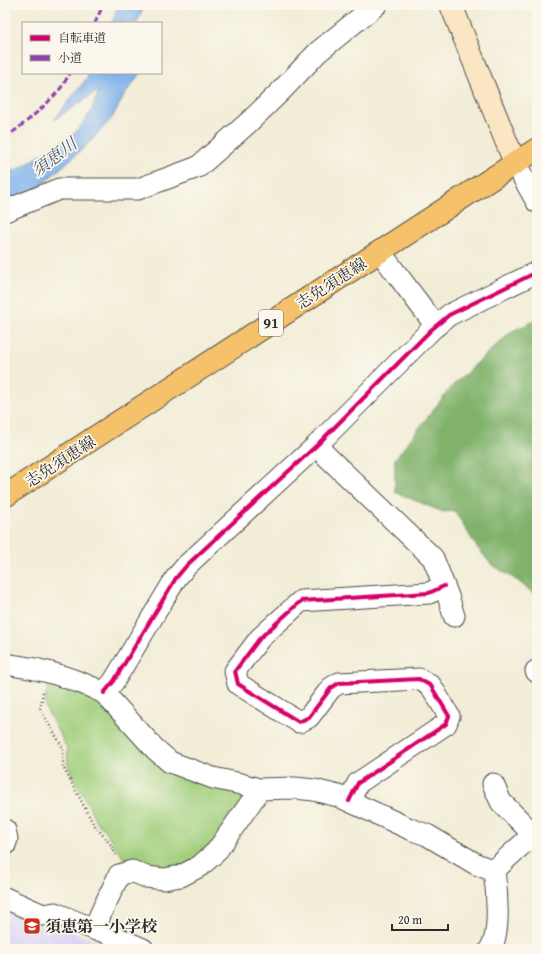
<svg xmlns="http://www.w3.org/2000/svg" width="542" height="954" font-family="'Gentium Book Plus','Noto Serif JP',serif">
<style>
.built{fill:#dcd6f6}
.green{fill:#a1cf7d;stroke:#667d54}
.forest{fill:#80b26c;stroke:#566e4c}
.water{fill:#80b1ec;stroke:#566e8c}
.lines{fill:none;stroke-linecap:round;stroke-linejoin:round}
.street-casing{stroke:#494845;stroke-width:23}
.secondary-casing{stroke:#494845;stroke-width:24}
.primary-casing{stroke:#494845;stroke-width:24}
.path{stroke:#494845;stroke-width:2.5;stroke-dasharray:1 3;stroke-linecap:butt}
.street{stroke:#fff;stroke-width:21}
.secondary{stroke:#fbe6c4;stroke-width:22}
.primary{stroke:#f5c16b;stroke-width:22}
.quiet{stroke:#8e44ad;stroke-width:3;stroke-dasharray:6 3;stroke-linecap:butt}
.cycleway-casing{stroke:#fbf7ec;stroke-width:6}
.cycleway{stroke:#d6006c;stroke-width:4}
.labels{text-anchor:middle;stroke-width:3.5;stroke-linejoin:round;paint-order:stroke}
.shield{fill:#fbf7ec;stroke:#696865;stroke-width:1}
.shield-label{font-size:15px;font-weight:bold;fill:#2b2b2b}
.street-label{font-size:16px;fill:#2b2b2b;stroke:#fbf7ec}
.poi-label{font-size:16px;font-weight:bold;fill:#2b2b2b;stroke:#fbf7ec;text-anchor:start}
.water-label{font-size:17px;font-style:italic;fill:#495a6f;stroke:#fbf7ec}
</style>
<rect width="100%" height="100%" fill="#fbf7ec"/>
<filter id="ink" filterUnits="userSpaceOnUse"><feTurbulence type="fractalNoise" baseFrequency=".025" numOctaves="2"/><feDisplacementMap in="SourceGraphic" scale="8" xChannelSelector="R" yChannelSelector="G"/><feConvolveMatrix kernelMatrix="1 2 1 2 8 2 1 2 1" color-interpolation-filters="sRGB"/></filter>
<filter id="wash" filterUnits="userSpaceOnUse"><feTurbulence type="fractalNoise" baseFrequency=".012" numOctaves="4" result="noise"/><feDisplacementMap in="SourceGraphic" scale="16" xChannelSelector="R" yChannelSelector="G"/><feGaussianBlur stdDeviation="0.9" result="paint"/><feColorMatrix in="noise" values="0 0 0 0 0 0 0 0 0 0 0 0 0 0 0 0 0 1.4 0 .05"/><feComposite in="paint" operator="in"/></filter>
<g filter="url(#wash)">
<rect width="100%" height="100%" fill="#f2edd7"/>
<!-- built -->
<path class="built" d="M 5,903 L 112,949 L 5,949 Z"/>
<!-- green -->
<path class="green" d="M 51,679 L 95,697 L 161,768 L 240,791 L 246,800 L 204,855 L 170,873 L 128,865 L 103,828 L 97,823 L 68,766 L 67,748 L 45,707 L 46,695 Z"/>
<!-- forest -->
<path class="forest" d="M 537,320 L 537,596 L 518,581 L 491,564 L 476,546 L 455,511 L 443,512 L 395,492 L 395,459 L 452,386 L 512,331 Z"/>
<!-- water -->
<path class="water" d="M 118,5 L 144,5 L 137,23 L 112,23 Z
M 89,73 L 140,73 L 124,96 L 112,118 L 87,145 L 39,187 L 5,204 L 5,174 L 21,168 L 75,133 L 91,112 L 99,90 L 54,120 L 87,78 Z"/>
</g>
<g filter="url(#ink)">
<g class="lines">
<!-- street casing -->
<g class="street-casing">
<path id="street" d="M 515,163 L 537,202
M 5,211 L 59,189 L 138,189 L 198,167 L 248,123 L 281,91 L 318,52 L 376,5
M 380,252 L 436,326
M 316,446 L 433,558 L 448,596 L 454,616
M 5,664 C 16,666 28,667 39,670 C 59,674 86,684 104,693 L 155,749 L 170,762 L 213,778 L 241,784 L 259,789 L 295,788 L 314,790 L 338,796 L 410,829 L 427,835 L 476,864 L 494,871
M 536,671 L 537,672
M 104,693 L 114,681 L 176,578 L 187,565 L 316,446 L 431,330 L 449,315 L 537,272
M 493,784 L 501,802 L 533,834
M 349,801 L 358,783 L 446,724 L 449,716 L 431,686 L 419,679 L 339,683 L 331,688 L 309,717 L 299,722 L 238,684 L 235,671 L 260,638 L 301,601 L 429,593 L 444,586
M 5,830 L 7,839 L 5,845
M 494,871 L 505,860 L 537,831
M 5,898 L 43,915 L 55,913 L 96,930
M 143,949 L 102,931 L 96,930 L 100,915 L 119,875 L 132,871 L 146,877 L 164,879 L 181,876 L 200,866 L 216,852 L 254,798 L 259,789
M 490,949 C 501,934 497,890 494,871"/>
</g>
<!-- secondary casing -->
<g class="secondary-casing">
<path id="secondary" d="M 451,5 L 515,163"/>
</g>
<!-- primary casing -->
<g class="primary-casing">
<path id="primary" d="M 5,496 L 537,149"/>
</g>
<!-- path -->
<path class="path" d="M 43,692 L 40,709 L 63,748 L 63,767 L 93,823 L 110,844 L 116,855"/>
<!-- street -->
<use href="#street" class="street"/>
<!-- secondary -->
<use href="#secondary" class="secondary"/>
<!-- primary -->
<use href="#primary" class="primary"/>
<!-- quiet -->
<path class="quiet" d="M 95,23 L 103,5
M 5,138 C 24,124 44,108 60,89 C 64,84 67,78 70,73"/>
<!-- cycleway casing -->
<g class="cycleway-casing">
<path id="cycleway" d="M 104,693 L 114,681 L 176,578 L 187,565 L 316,446 L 431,330 L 449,315 L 537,272
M 349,801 L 358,783 L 446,724 L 449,716 L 431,686 L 419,679 L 339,683 L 331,688 L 309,717 L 299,722 L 238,684 L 235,671 L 260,638 L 301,601 L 429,593 L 444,586"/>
</g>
<!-- cycleway -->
<use href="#cycleway" class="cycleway"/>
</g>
</g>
<!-- icons -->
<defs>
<g id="school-square" transform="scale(0.9)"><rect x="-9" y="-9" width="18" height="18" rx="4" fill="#c8321e" stroke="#fbf7ec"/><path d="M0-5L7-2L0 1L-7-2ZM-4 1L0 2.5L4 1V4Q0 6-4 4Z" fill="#fff"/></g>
</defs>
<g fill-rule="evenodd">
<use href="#school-square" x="32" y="926"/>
</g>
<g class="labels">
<!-- shield labels -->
<rect class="shield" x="259" y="310" width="24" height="26" rx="3"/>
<g class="shield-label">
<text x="271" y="328">91</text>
</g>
<!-- street labels -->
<g class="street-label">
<text transform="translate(331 283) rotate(-33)" y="6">志免須恵線</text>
<text transform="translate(60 461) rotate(-33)" y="6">志免須恵線</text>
</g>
<!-- poi labels -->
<g class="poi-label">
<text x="45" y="932">須恵第一小学校</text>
</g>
<!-- water labels -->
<g class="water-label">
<text transform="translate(54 157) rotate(-37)" y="6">須恵川</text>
</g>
</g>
<!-- margin -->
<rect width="542" height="954" fill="none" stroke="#fbf7ec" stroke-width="20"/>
<!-- legend -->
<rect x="22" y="22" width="140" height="52" fill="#fbf7ec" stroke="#a8a59f"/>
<rect x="30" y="35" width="20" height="6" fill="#d6006c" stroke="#a8a59f"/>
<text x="58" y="42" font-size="12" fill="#2b2b2b">自転車道</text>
<rect x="30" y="55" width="20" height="6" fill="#8e44ad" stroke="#a8a59f"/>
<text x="58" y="62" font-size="12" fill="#2b2b2b">小道</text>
<!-- scale -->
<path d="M392 924v6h56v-6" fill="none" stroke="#2b2b2b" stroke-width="2"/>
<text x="398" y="924" font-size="12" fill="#2b2b2b" stroke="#fbf7ec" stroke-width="3" paint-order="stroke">20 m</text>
</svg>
